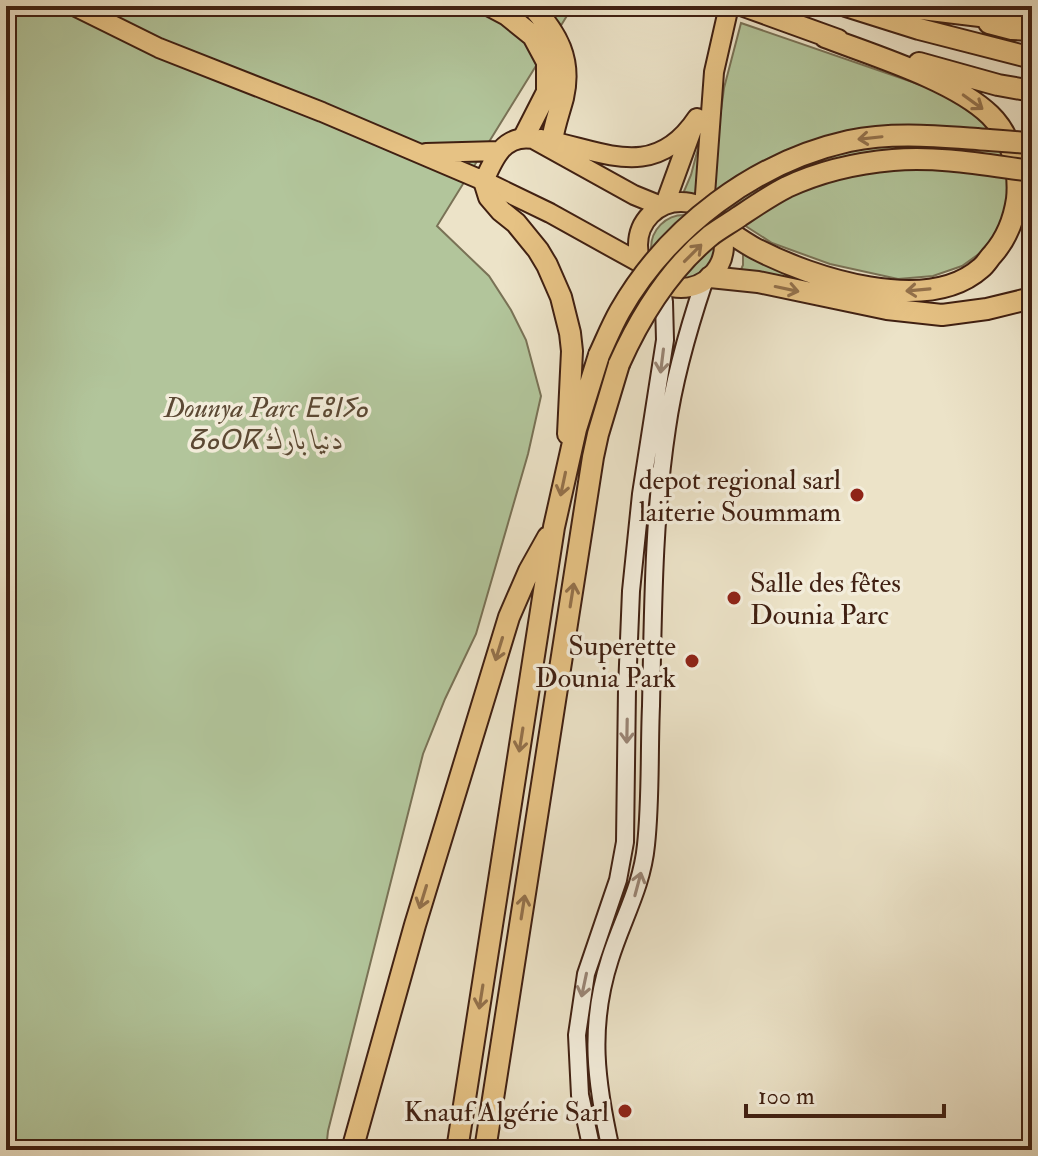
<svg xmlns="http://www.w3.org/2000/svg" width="1038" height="1156" font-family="'IM FELL Double Pica',Amiri,'Noto Sans Tifinagh',serif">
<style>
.green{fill:#b2c59b;stroke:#797256;stroke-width:2}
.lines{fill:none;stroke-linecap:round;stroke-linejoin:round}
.secondary-casing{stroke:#402012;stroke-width:20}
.primary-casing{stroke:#402012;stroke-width:22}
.motorway-casing{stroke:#402012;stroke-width:24}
.secondary{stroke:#f3eddb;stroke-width:16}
.primary{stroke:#e6c284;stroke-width:18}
.motorway{stroke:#e6c284;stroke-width:20}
.motorway-bridge-casing{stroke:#402012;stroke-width:24;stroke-linecap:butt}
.motorway-bridge{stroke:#e6c284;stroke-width:20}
.oneway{stroke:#93714b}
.oneway2{stroke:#9a8676}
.poi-dot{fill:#8f2418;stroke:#f3eddb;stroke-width:3}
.labels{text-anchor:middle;stroke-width:7;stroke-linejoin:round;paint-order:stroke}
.park-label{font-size:28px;font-style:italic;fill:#5c4934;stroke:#f3eddb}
.poi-label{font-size:28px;fill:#402012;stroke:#f3eddb;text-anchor:end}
</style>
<rect width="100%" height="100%" fill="#ece3c8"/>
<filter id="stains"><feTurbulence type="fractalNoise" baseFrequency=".0025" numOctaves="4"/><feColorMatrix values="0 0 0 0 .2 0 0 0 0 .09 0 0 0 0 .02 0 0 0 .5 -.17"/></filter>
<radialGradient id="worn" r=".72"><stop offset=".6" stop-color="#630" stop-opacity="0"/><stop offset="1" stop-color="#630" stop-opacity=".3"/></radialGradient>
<!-- green -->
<path class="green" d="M 6,6 L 573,6 L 437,226 L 489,276 L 511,310 L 526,340 L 541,396 L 528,454 L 476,634 L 445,699 L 423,754 L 328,1131 L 326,1150 L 6,1150 Z
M 741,23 L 924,86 L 971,106 L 995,131 L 1011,177 L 1007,213 L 998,233 L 983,251 L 962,266 L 933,276 L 898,279 L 830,264 L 772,243 L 727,214 L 717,201 L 712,177 L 724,88 Z
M 706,118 L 700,198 L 682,196 L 691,175 Z
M651 248a33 33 0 1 1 66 0a33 33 0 1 1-66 0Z
M 743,247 L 834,287 L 767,274 L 739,274 L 743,265 Z"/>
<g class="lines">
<!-- secondary casing -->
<g class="secondary-casing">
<path id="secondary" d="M 592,1150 L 580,1095 L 577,1035 L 586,974 L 618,880 L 625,842 L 627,689 L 631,591 L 641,494 L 665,340 L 664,302 L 661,284
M 611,1150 C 596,1083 588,1027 610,959 C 622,920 642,887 646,845 C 651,799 649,752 651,706 C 653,613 653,520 667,428 C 674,378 688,330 704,282"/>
</g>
<!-- primary casing -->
<g class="primary-casing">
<path id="primary" d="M 74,6 L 159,48 L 322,112 L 484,181 L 550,213 L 642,264
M 540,139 C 601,149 653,184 697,118
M 426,153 L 499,151
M 484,181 C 494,158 504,134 533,139 L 634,195 L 661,206
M638 245a43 43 0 1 1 86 0a43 43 0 1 1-86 0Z
M 665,204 L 693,127
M 704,208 L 714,72 L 729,6"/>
</g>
<!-- motorway casing -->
<g class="motorway-casing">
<path id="motorway" d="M 490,6 L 507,15 L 533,36 L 547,62 L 547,92 L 524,137
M 532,6 C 557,34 572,59 563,98 C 559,113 554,126 552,141
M 744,6 L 838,40
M 846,6 L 919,29 L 1032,58
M 897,6 L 980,16 L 1032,14
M 989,23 L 1012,29 L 1032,30
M 919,63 L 998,85 L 1032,91
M 484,181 L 489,197 L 501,211 L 516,223 L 538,250 L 547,265 L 561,297 L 570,333 L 572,351 L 568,434
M 720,226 C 731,233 743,242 756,249 C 812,278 927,316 981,268 C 986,264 989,258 993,254 C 1006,239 1014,219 1017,199 C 1020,170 1011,135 990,115 C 954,80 872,55 825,37
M 710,277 L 758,282 L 887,309 L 942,315 L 987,309 L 1032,298
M 352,1150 L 415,925 L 509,617 L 529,571 L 548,537
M 457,1150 L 554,527 L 576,429 L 599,355
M 485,1150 L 593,457 L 598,434 L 619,364"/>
</g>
<!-- secondary -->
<use href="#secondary" class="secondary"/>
<!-- primary -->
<use href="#primary" class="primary"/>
<!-- motorway -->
<use href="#motorway" class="motorway"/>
<!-- motorway-bridge casing -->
<g class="motorway-bridge-casing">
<path id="motorway-bridge" d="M 599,355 C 606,340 612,325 620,311 C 668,227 755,162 849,141 C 891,132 935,136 977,139 C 995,141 1014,141 1032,144
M 619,364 C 640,317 670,269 710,236 C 719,229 730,223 740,216 C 755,206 771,195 787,187 C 819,172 858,163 893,160 C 939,156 986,165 1032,171"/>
</g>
<!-- motorway-bridge -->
<use href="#motorway-bridge" class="motorway-bridge"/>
</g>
<!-- one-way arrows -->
<defs><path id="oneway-shaft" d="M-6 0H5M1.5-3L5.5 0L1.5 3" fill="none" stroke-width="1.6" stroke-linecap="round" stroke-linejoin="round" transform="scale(2)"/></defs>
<g class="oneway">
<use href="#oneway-shaft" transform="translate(973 102) rotate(36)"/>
<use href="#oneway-shaft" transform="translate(870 138) rotate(174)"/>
<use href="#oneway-shaft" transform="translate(693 253) rotate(-45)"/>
<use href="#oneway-shaft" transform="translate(787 289) rotate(12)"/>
<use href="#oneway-shaft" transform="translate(918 290) rotate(175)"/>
<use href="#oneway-shaft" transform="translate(563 484) rotate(102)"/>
<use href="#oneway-shaft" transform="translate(572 595) rotate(-81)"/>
<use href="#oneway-shaft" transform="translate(499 649) rotate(107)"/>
<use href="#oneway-shaft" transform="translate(521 740) rotate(99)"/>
<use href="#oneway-shaft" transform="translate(423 897) rotate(107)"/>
<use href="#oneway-shaft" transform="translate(523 907) rotate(-81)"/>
<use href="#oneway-shaft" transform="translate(481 997) rotate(99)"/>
</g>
<g class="oneway2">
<use href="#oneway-shaft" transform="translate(662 361) rotate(97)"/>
<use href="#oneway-shaft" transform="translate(627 731) rotate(91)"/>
<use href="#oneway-shaft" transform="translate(638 884) rotate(-75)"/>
<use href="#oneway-shaft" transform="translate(584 985) rotate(102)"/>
</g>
<!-- markers -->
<g class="poi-dot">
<circle cx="857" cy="495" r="8"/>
<circle cx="734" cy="598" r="8"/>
<circle cx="692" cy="661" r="8"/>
<circle cx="625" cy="1111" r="8"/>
</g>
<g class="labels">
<!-- park labels -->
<g class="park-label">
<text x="266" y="417">Dounya Parc ⴹⵓⵏⵢⴰ<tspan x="266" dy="32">ⵒⴰⵔⴽ دنيا بارك</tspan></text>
</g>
<!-- poi labels -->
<g class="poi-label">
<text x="841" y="489">depot regional sarl<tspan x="841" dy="32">laiterie Soummam</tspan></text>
<text x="750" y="592" text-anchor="start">Salle des fêtes<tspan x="750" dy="32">Dounia Parc</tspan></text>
<text x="676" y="655">Superette<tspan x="676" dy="32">Dounia Park</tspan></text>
<text x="609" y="1121">Knauf Algérie Sarl</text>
</g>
</g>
<!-- margin -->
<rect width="1038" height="1156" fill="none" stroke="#ece3c8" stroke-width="32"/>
<rect x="8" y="8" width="1022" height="1140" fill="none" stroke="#402012" stroke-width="4"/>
<rect x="16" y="16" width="1006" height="1124" fill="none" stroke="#402012" stroke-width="2"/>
<!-- scale -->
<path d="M746 1104v12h198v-12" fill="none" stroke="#402012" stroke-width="4"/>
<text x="758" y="1104" font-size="24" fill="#402012" stroke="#f3eddb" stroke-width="6" paint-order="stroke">100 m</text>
<rect width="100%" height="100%" filter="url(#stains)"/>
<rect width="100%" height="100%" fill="url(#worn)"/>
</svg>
